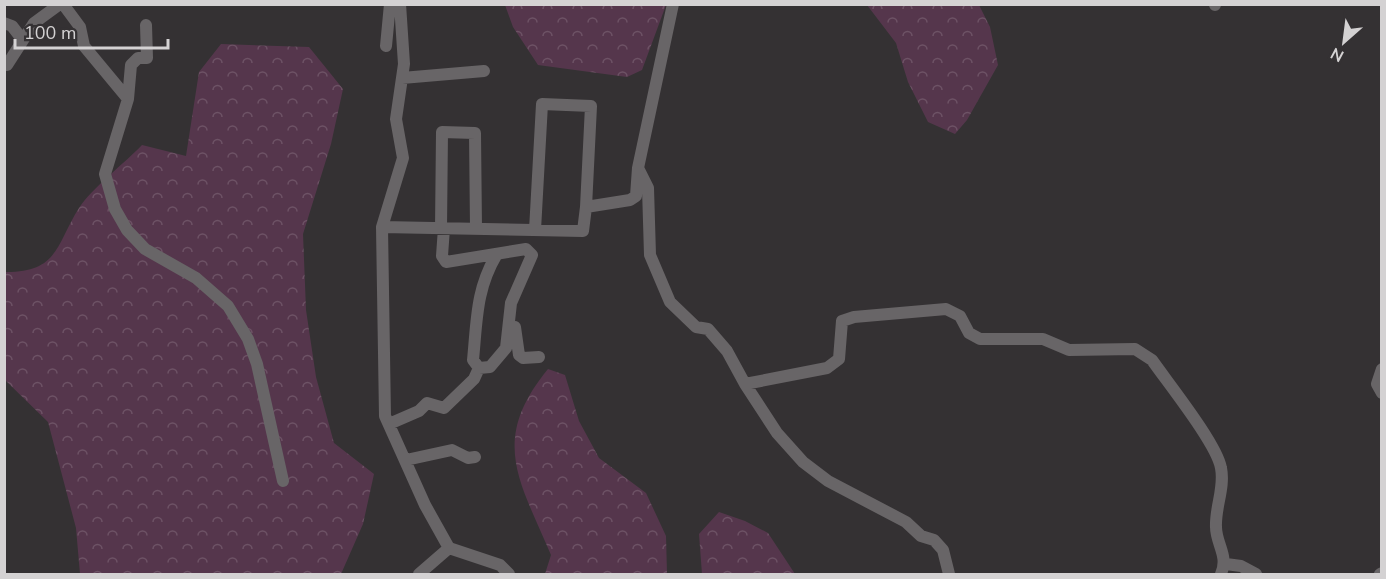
<svg xmlns="http://www.w3.org/2000/svg" width="1386" height="579" font-family="'Nunito Sans',sans-serif">
<style>
.forest{fill:url(#forest-crowns)}
.lines{fill:none;stroke-linecap:round;stroke-linejoin:round}
.minor{stroke:#686567;stroke-width:12}
</style>
<defs>
<pattern id="forest-crowns" width="20" height="18" patternUnits="userSpaceOnUse" patternTransform="scale(1.5)"><rect width="20" height="18" fill="#55364c"/><path d="M2 6a3 3 0 1 1 6 0M12 15a3 3 0 1 1 6 0" fill="none" stroke="#6d5265"/></pattern>
</defs>
<rect width="100%" height="100%" fill="#343133"/>
<!-- forest -->
<path class="forest" d="M 505,5 L 505,4 L 666,5 L 642,70 L 627,77 L 538,65 L 513,27 Z
M 867,5 L 979,5 L 990,27 L 998,65 L 967,120 L 955,134 L 928,122 L 908,82 L 896,43 Z
M 221,44 L 309,47 L 343,89 L 331,144 L 303,234 L 306,310 L 316,377 L 334,443 L 374,474 L 363,524 L 341,574 L 80,574 L 76,528 L 48,422 L 5,380 L 4,272 C 59,273 56,244 79,208 C 92,188 125,163 142,145 L 186,156 L 199,72 Z
M 548,369 L 565,375 L 579,421 L 599,458 L 646,493 L 666,536 L 667,574 L 545,574 L 551,555 C 520,481 489,441 548,369 Z
M 719,512 L 745,521 L 768,533 L 795,574 L 702,574 L 699,534 Z"/>
<g class="lines">
<!-- minor -->
<path class="minor" d="M 63,4 L 80,27 L 84,46 L 128,99 L 105,174 L 115,209 L 127,230 L 145,249 L 196,278 L 228,306 L 248,339 L 257,364 L 283,481
M 400,4 L 404,64 L 396,119 L 403,158 L 382,227 L 385,416 L 425,505 L 449,548 L 500,565 L 509,574
M 1215,4 L 1215,5
M 4,23 L 12,26 L 22,39
M 386,46 L 390,4
M 7,65 L 34,23 L 60,4
M 402,78 L 484,71
M 128,99 L 131,65 L 138,58 L 147,58 L 146,25
M 638,168 L 648,188 L 650,255 L 670,302 L 696,327 L 708,329 L 727,351 L 745,384 L 777,433 L 803,462 L 828,481 L 906,522 L 921,536 L 934,540 L 943,550 L 949,574
M 382,227 L 583,231 L 586,207 L 630,200 L 636,196 L 638,168 L 673,4
M 441,228 L 442,132 L 475,133 L 476,228
M 444,228 L 442,256 L 446,262 L 526,249 L 532,255 L 511,303 L 506,348 L 490,367 L 479,368 L 473,360 C 477,319 476,289 497,254
M 535,230 L 542,104 L 591,106 L 586,207
M 515,327 L 519,355 L 523,358 L 539,357
M 1382,369 L 1377,384 L 1382,393
M 745,384 L 827,368 L 839,359 L 842,321 L 854,317 L 946,309 L 960,316 L 969,333 L 980,339 L 1043,339 L 1069,350 L 1135,349 L 1152,360 C 1168,383 1217,444 1221,468 C 1225,488 1215,507 1216,527 C 1216,544 1229,556 1221,574
M 389,424 L 419,411 L 427,403 L 444,408 L 474,379 L 479,368
M 406,460 L 452,450 L 468,458 L 475,457
M 1226,564 L 1241,566 L 1256,574
M 419,574 L 449,548
M 1380,574 L 1382,573"/>
</g>
<!-- border -->
<rect width="1386" height="579" fill="none" stroke="#d4d2d3" stroke-width="12"/>
<!-- north arrow -->
<g transform="translate(1344 42) rotate(208)" stroke="#343133" stroke-width="4.5" paint-order="stroke">
<path d="M0-4.5L10 22L0 15L-10 22Z" fill="#d4d2d3"/>
<text y="-9" font-size="16" font-weight="bold" text-anchor="middle" fill="#d4d2d3">N</text>
</g>
<!-- scale -->
<path d="M15 39v9h153v-9" fill="none" stroke="#d4d2d3" stroke-width="3"/>
<text x="24" y="39" font-size="18" fill="#d4d2d3" stroke="#343133" stroke-width="4.5" paint-order="stroke">100 m</text>
</svg>
